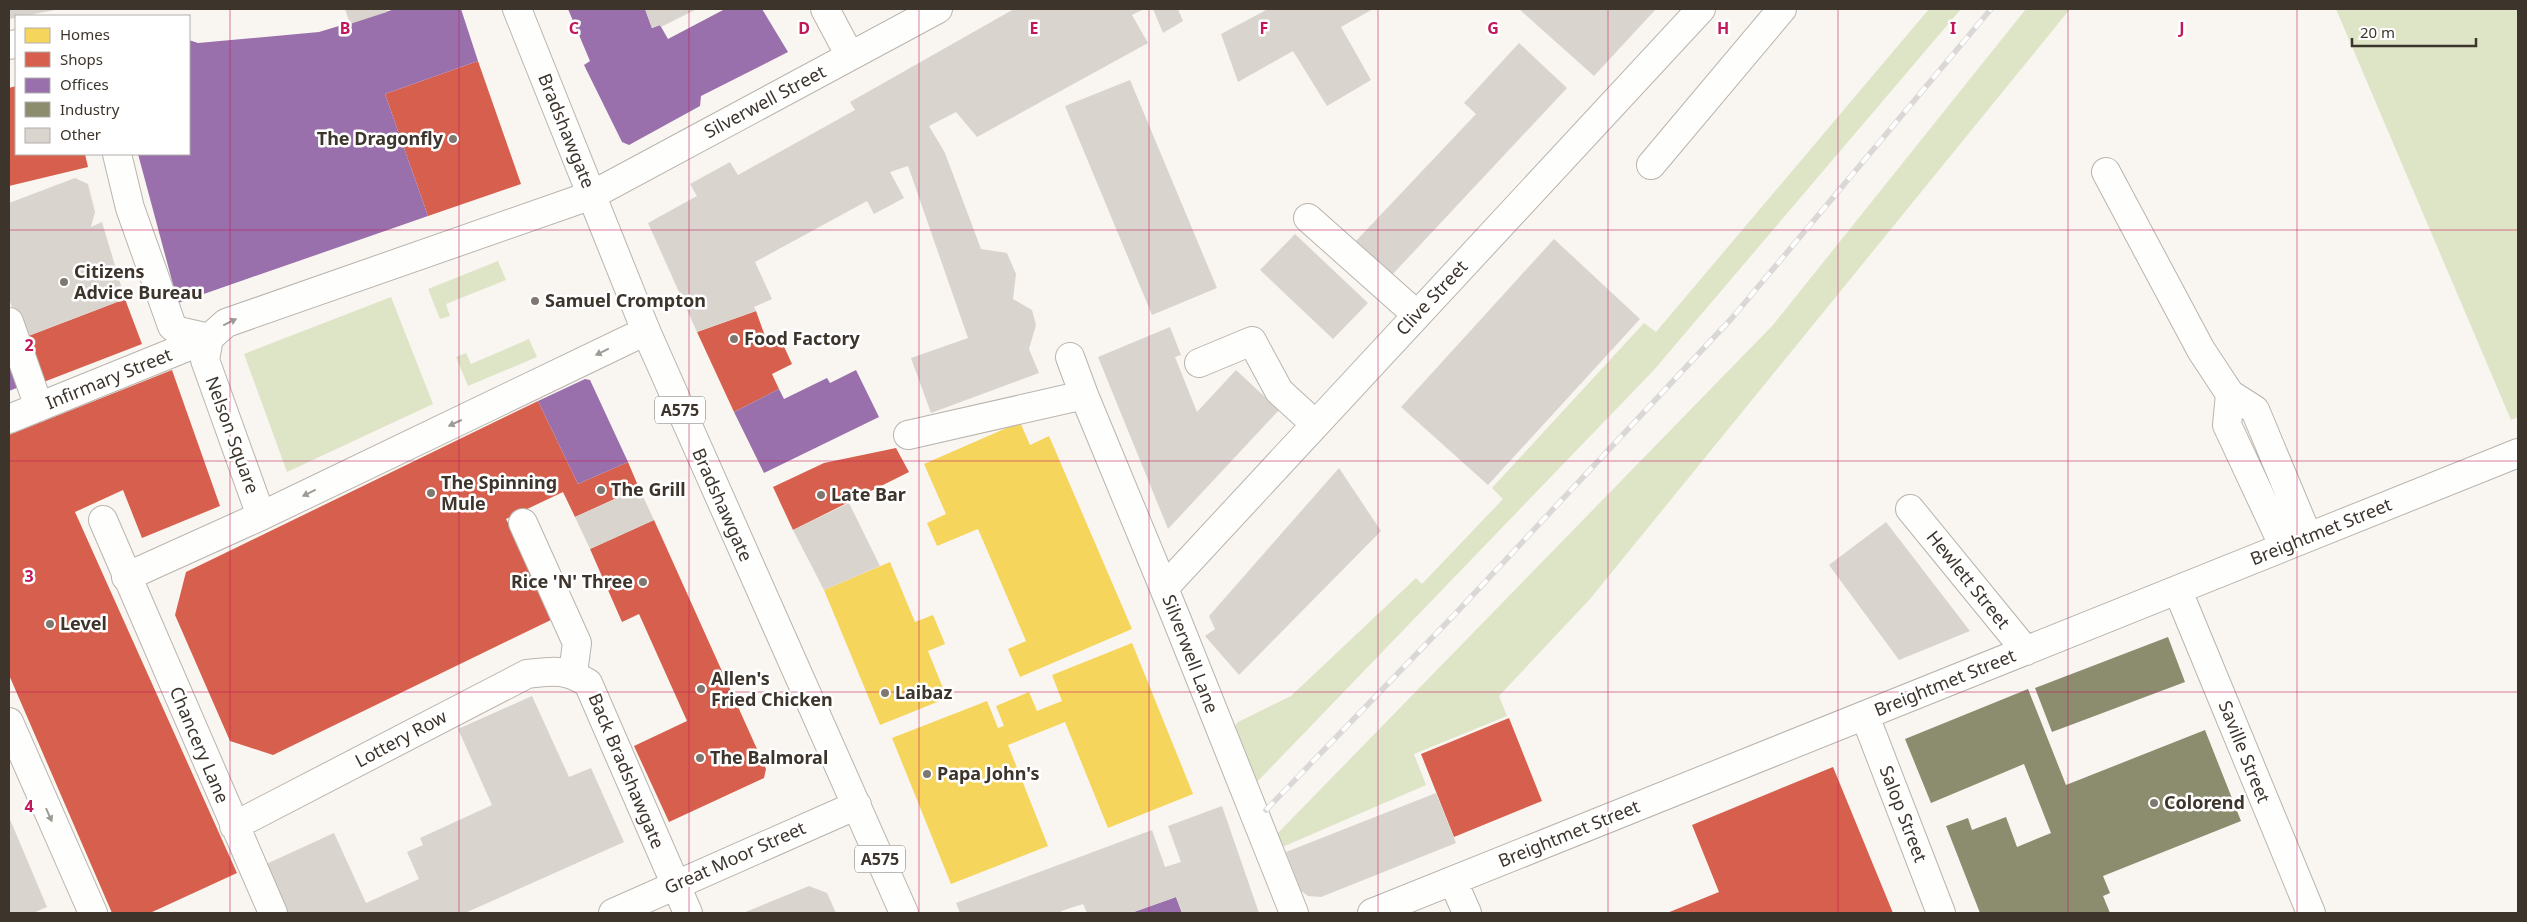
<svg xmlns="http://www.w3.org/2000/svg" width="2527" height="922" font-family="'Noto Sans',sans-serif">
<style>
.green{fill:#dee5c7}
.homes{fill:#f6d55c}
.shops{fill:#d6604d}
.offices{fill:#9970ab}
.industry{fill:#8c8c6e}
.building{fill:#dad4ce}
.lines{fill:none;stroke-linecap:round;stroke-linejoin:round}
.minor-casing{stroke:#b9b4ad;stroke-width:30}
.major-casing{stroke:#b9b4ad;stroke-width:30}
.minor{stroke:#fefefd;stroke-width:28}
.major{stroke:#fefefd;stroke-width:28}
.rail-casing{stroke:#dad8d6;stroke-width:5.5}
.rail{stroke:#fff;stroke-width:4;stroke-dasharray:11;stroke-linecap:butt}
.oneway{fill:#9e9a94}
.grid{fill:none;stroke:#c2185b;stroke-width:1;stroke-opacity:0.55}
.poi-dot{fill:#7f7871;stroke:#fff;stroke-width:2}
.labels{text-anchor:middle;stroke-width:5;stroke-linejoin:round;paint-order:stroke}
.shield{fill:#fff;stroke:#77726b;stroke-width:1}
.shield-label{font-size:16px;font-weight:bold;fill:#3d352c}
.street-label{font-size:18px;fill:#3d352c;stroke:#fff}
.poi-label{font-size:18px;font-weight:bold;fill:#3d352c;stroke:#fff;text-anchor:start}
.grid-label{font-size:16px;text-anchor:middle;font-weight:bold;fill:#c2185b;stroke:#fff;stroke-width:5;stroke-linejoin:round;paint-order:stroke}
</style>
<rect width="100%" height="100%" fill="#f9f5f0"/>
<!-- green -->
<path class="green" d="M 1929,9 L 1961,9 L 1653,371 L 1256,783 L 1234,727 L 1238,722 L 1291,696 L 1416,578 L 1422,584 L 1503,499 L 1492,488 L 1644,323 L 1656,332 Z
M 2026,9 L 2070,9 L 1590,599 L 1499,696 L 1507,716 L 1414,754 L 1426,785 L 1280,848 L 1277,834 L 1773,325 Z
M 2336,9 L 2518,9 L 2518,417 L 2511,420 Z
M 498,261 L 506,280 L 446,304 L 450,316 L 440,319 L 428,289 Z
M 391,297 L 433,404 L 287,472 L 244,354 Z
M 529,339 L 537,357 L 468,386 L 456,357 L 466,353 L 471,364 Z"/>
<!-- homes -->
<path class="homes" d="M 1020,422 L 1030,445 L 1049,436 L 1132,629 L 1020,677 L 1008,649 L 1026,641 L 978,529 L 937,546 L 927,523 L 946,514 L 924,464 Z
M 890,562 L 915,622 L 933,615 L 945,644 L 928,651 L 947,698 L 880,725 L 824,590 Z
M 1132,643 L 1193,794 L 1108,828 L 1065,722 L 1008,745 L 1048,846 L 951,884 L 892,738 L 987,701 L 998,728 L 1004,726 L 996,706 L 1029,692 L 1037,711 L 1062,701 L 1052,675 Z"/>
<!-- shops -->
<path class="shops" d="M 478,61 L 521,184 L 428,216 L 385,94 Z
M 16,86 L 16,154 L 85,154 L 88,167 L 9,186 L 9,88 Z
M 125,299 L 142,344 L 41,383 L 23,338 Z
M 756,311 L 769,347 L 782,342 L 792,364 L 772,374 L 779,389 L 734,412 L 697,332 Z
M 172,370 L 220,506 L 142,538 L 123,490 L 75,512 L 237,873 L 150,913 L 112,913 L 9,675 L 9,435 Z
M 538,401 L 578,484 L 628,462 L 639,488 L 575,517 L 563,492 L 506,519 L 555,618 L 273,755 L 230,741 L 175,615 L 186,572 Z
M 896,448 L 909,472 L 793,530 L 773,487 L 824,463 Z
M 654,520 L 766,769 L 764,778 L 669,822 L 634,746 L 687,721 L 639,614 L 622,622 L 590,549 Z
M 1509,718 L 1542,801 L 1454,837 L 1421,754 Z
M 1833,767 L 1893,913 L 1667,913 L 1719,892 L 1692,825 Z"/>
<!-- offices -->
<path class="offices" d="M 395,9 L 461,9 L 478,61 L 385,94 L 428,216 L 178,303 L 138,154 L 189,154 L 189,40 L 198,43 L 319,32 Z
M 568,9 L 645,9 L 652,28 L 660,25 L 668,39 L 725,9 L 762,9 L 788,52 L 701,96 L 700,106 L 629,145 L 622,142 L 584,65 L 590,61 Z
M 9,360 L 19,387 L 9,391 Z
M 856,370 L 879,417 L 764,473 L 734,412 L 779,389 L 784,399 L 827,378 L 830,383 Z
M 585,379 L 590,380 L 628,462 L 578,484 L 538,401 Z
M 1176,897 L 1182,913 L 1131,913 Z"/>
<!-- industry -->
<path class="industry" d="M 2168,637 L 2185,682 L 2052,732 L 2035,688 Z
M 2028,689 L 2066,785 L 2205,730 L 2241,821 L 2103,876 L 2110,893 L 2103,896 L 2110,913 L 1980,913 L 1946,826 L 1968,818 L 1972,830 L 2006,817 L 2017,847 L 2051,833 L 2024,764 L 1931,803 L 1905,739 Z"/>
<!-- building -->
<path class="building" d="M 9,9 L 55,9 L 55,10 L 9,19 Z
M 345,9 L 386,9 L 387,12 L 350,24 Z
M 645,9 L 697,9 L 661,27 L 660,25 L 652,28 Z
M 1014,9 L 1144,9 L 1132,15 L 1148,43 L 977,137 L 956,112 L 929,126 L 945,153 L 981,249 L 1007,253 L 1016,274 L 1013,299 L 1032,310 L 1036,325 L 1029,349 L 1039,373 L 931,413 L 911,358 L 968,338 L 908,166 L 890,172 L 904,198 L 874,214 L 867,201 L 755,262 L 772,299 L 754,307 L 756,311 L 697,332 L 648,223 L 697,196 L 690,184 L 730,162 L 738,175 L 855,110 L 850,102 Z
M 1153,9 L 1178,9 L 1183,21 L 1163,33 Z
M 1268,9 L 1373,9 L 1341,27 L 1371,80 L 1327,106 L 1293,51 L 1238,82 L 1221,34 Z
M 1519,9 L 1656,9 L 1594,76 Z
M 1519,43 L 1567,88 L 1391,276 L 1355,242 L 1476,114 L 1464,103 Z
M 1130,80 L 1217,288 L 1152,315 L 1065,106 Z
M 75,178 L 88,184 L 95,212 L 91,227 L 102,222 L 125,299 L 23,338 L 9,299 L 9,203 Z
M 1295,234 L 1368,303 L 1333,339 L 1260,270 Z
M 1554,239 L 1640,319 L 1488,485 L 1401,407 Z
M 1170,327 L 1181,355 L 1175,357 L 1197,412 L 1236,370 L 1279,410 L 1168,529 L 1098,357 Z
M 1339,468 L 1381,531 L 1239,675 L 1205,636 L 1215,629 L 1209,616 Z
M 639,488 L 654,520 L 590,549 L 575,517 Z
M 849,503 L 880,566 L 824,590 L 793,530 Z
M 1886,522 L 1970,631 L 1899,660 L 1829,565 Z
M 532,696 L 569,777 L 591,768 L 624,842 L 465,913 L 284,913 L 262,866 L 334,833 L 366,903 L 419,879 L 407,852 L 423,845 L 420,838 L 492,805 L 458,729 Z
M 1436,793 L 1456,843 L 1321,897 L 1308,896 L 1301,891 L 1286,852 Z
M 1222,806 L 1259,913 L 1182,913 L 1176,897 L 1131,913 L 1087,913 L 1083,904 L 1061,911 L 1062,913 L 960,913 L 956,903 L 1152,830 L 1165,867 L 1181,862 L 1168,826 Z
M 9,817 L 47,907 L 33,913 L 9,913 Z
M 809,886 L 827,893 L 836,913 L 743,913 Z"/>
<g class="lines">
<!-- minor casing -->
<g class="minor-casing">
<path id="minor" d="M 825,9 L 850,56
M 9,45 L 16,44
M 117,154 L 130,208 L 172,326 L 178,331 L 209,338
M 1651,165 L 1782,9
M 2106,172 L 2201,350 L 2230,394 L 2227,425 L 2284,547
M 1308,218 L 1417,315
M 9,322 L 39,407
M 646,331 L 261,516 L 205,360 L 209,338 L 226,323 L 592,195 L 938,9
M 1070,357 L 1084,395 L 1175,615 L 1294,913
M 1199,363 L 1252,341 L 1279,391 L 1315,424
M 2230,394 L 2255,410 L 2308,537
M 9,419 L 209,338
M 908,435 L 1084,395
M 1910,509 L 2026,651
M 103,520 L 273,913
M 523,523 L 577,643 L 573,673
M 126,577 L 261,516
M 1164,588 L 1701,9
M 2178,591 L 2311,913
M 1865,716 L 1941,913
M 9,722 L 93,913
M 234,826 L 527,674 C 554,671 564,668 588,683 L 688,913
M 1453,881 L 1467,913
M 1372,913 L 2518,453"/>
</g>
<!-- major casing -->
<g class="major-casing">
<path id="major" d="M 517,9 L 646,331 L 904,913
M 613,913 L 857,805"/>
</g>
<!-- minor -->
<use href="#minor" class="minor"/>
<!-- major -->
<use href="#major" class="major"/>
<!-- rail casing -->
<g class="rail-casing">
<path id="rail" d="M 1266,810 L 1456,613 L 1732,318 L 1991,9"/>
</g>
<!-- rail -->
<use href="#rail" class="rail"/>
</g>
<!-- one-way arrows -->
<defs><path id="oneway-solid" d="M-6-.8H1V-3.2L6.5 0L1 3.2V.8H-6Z" transform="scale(1.25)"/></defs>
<g class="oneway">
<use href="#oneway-solid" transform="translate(230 322) rotate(-26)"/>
<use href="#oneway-solid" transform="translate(602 352) rotate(154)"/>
<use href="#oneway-solid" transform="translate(455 423) rotate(155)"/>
<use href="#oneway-solid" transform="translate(309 493) rotate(154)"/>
<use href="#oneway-solid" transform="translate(49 815) rotate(66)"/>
</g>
<!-- grid -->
<path class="grid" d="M 230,9 L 230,913M 459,9 L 459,913M 689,9 L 689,913M 919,9 L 919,913M 1149,9 L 1149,913M 1378,9 L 1378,913M 1608,9 L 1608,913M 1838,9 L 1838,913M 2068,9 L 2068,913M 2297,9 L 2297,913M 9,230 L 2518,230M 9,461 L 2518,461M 9,692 L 2518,692"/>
<!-- markers -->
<g class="poi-dot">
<circle cx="453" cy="139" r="5"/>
<circle cx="64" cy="282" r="5"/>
<circle cx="535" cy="301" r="5"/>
<circle cx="734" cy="339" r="5"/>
<circle cx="601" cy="490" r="5"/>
<circle cx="431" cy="493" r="5"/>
<circle cx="821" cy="495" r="5"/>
<circle cx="643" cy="582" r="5"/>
<circle cx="50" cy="624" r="5"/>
<circle cx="701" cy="689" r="5"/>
<circle cx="885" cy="693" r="5"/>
<circle cx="700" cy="758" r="5"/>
<circle cx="927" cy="774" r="5"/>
<circle cx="2154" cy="803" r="5"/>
</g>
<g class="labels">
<!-- shield labels -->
<g class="shield">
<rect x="655" y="396.5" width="50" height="27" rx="4"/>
<rect x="855" y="845.5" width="50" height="27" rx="4"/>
</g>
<g class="shield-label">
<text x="680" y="416">A575</text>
<text x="880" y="865">A575</text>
</g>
<!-- street labels -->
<g class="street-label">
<text transform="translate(765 102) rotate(-28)" y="6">Silverwell Street</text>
<text transform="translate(566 131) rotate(68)" y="6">Bradshawgate</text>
<text transform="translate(1432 298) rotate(-47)" y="6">Clive Street</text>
<text transform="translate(109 379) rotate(-22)" y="6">Infirmary Street</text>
<text transform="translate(232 435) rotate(70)" y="6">Nelson Square</text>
<text transform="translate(722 505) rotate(66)" y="6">Bradshawgate</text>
<text transform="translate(2321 532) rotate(-22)" y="6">Breightmet Street</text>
<text transform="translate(1968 580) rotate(51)" y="6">Hewlett Street</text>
<text transform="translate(1190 654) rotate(69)" y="6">Silverwell Lane</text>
<text transform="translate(1945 683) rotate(-22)" y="6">Breightmet Street</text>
<text transform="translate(401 739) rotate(-28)" y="6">Lottery Row</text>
<text transform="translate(199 745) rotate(67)" y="6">Chancery Lane</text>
<text transform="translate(2244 752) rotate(68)" y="6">Saville Street</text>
<text transform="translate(626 771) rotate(67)" y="6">Back Bradshawgate</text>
<text transform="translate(1903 814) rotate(69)" y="6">Salop Street</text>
<text transform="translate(1569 834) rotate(-22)" y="6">Breightmet Street</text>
<text transform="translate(735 858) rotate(-24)" y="6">Great Moor Street</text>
</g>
<!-- poi labels -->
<g class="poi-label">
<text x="443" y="145" text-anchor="end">The Dragonfly</text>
<text x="74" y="278">Citizens<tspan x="74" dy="21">Advice Bureau</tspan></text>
<text x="545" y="307">Samuel Crompton</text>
<text x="744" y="345">Food Factory</text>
<text x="441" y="489">The Spinning<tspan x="441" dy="21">Mule</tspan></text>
<text x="611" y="496">The Grill</text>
<text x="831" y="501">Late Bar</text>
<text x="633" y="588" text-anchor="end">Rice 'N' Three</text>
<text x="60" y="630">Level</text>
<text x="711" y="685">Allen's<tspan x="711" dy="21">Fried Chicken</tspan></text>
<text x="895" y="699">Laibaz</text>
<text x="710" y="764">The Balmoral</text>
<text x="937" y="780">Papa John's</text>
<text x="2164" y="809">Colorend</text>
</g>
</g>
<g class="grid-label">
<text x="345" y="34">B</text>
<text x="574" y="34">C</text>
<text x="804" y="34">D</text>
<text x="1034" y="34">E</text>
<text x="1264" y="34">F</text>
<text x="1493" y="34">G</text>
<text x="1723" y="34">H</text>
<text x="1953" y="34">I</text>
<text x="2182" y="34">J</text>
<text x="29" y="351">2</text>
<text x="29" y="582">3</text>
<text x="29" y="812">4</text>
</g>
<!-- border -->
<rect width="2527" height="922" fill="none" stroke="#3d352c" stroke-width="20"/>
<!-- legend -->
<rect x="15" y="15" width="175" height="140" fill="#ffffff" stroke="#b1aeab"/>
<rect x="25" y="28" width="25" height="15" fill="#f6d55c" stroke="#b1aeab"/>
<text x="60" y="40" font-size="15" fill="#3d352c">Homes</text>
<rect x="25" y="52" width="25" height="15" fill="#d6604d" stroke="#b1aeab"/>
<text x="60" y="65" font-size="15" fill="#3d352c">Shops</text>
<rect x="25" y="78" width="25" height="15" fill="#9970ab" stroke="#b1aeab"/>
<text x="60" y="90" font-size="15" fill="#3d352c">Offices</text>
<rect x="25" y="102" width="25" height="15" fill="#8c8c6e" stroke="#b1aeab"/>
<text x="60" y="115" font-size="15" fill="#3d352c">Industry</text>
<rect x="25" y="128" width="25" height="15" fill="#dad4ce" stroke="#b1aeab"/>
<text x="60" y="140" font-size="15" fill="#3d352c">Other</text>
<!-- scale -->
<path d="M2352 38v8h124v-8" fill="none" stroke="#3d352c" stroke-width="2.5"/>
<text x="2360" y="38" font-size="15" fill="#3d352c" stroke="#ffffff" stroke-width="4" paint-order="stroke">20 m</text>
</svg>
